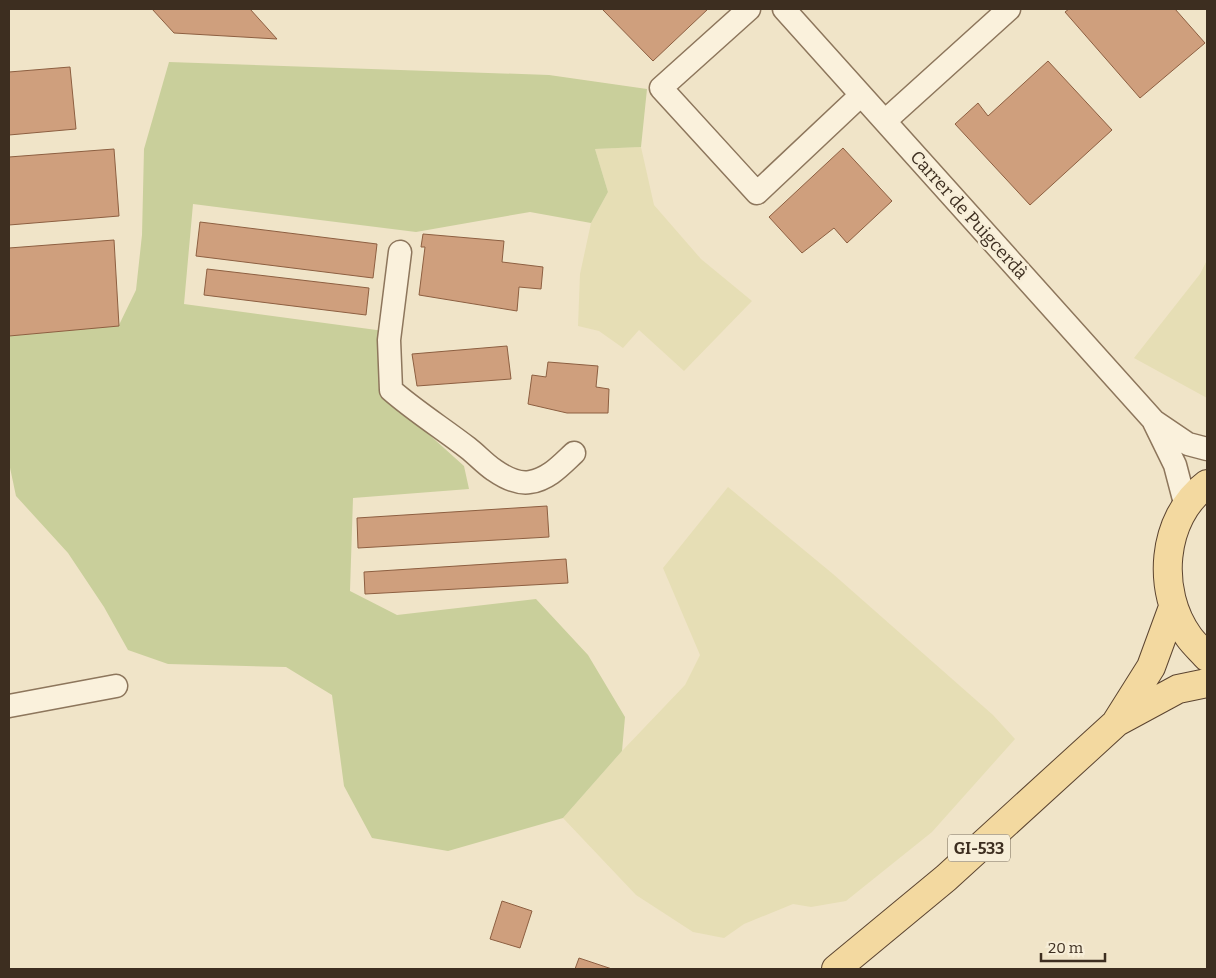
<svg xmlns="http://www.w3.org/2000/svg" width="1216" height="978" font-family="Bitter,serif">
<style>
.farmland{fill:#e6deb5}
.green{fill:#c9cf9b}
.building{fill:#cf9f7d;stroke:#8d5f41}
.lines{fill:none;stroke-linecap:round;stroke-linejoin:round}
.minor-casing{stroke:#8d765c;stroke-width:25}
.major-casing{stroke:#5b4430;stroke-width:30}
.minor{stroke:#faf1dc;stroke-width:22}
.major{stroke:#f3d9a0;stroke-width:28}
.labels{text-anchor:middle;stroke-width:5;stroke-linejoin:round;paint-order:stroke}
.shield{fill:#f7eed8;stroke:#756857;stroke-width:1}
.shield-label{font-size:16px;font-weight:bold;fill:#3d2e20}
.street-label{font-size:18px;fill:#3d2e20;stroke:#f7eed8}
</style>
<rect width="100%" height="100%" fill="#f0e4c8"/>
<!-- farmland -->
<path class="farmland" d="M 641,147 L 654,205 L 701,259 L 752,301 L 684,371 L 639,330 L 623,348 L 599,331 L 578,326 L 580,274 L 591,223 L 608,192 L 595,149 Z
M 1207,260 L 1207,398 L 1134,358 L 1200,274 Z
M 728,487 L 833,574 L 993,715 L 1015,739 L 932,832 L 846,901 L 811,907 L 793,904 L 744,924 L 724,938 L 693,932 L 636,895 L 563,818 L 622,751 L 685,685 L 700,655 L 663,568 Z"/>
<!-- green -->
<path class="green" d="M 169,62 L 549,75 L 647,89 L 641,147 L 595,149 L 608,192 L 591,223 L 530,212 L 416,232 L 193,204 L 184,304 L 384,331 L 385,395 L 464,466 L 469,489 L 353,498 L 350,591 L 397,615 L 536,599 L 588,655 L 625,717 L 622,751 L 563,818 L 448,851 L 372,838 L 344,786 L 332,695 L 286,667 L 168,664 L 128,650 L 104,607 L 68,553 L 16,496 L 9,463 L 9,336 L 119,325 L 136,290 L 142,235 L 144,149 Z"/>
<!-- building -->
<path class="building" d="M 152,9 L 250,9 L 277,39 L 174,33 Z
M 602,9 L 708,9 L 653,61 Z
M 1069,9 L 1175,9 L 1205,43 L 1140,98 L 1065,12 Z
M 1048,61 L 1112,130 L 1030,205 L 955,124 L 978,103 L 988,116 Z
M 70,67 L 76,129 L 9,135 L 9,72 Z
M 843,148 L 892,201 L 847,243 L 834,228 L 802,253 L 769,217 Z
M 114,149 L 119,216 L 9,225 L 9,157 Z
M 200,222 L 377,244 L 373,278 L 196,256 Z
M 423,234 L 504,241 L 502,262 L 543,267 L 541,289 L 519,287 L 517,311 L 419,295 L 425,247 L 421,247 Z
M 114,240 L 119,326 L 9,336 L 9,248 Z
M 207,269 L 369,288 L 366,315 L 204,295 Z
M 507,346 L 511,379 L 417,386 L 412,354 Z
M 548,362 L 598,366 L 596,387 L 609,389 L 608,413 L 567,413 L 528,404 L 532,375 L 546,377 Z
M 547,506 L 549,537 L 358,548 L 357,518 Z
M 566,559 L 568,583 L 365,594 L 364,572 Z
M 502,901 L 532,911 L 520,948 L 490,939 Z
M 579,958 L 612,969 L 575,969 Z"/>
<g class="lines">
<!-- minor casing -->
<g class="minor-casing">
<path id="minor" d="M 749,9 L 661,88 L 757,193 L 861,95
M 784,9 L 1154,421 L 1188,444 L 1207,449
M 885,121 L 1009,9
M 400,252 L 389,340 L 391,390 C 415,411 442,428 468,448 C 477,455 485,464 494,470 C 504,477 518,484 530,482 C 549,479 561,465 574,453
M 1154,422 L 1175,465 L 1186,507
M 9,706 L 116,686"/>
</g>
<!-- major casing -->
<g class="major-casing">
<path id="major" d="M 1207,484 C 1161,518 1156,592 1189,637 C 1194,644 1201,650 1207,657
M 1117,721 L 1151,667 L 1173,607
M 836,969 L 946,878 L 1117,722 L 1178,689 L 1207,683"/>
</g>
<!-- minor -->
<use href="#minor" class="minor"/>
<!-- major -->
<use href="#major" class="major"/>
</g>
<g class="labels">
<!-- shield labels -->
<rect class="shield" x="948" y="834.5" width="62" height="27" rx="4"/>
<g class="shield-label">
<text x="979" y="854">GI-533</text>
</g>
<!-- street labels -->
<g class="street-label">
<text transform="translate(969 215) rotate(48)" y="6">Carrer de Puigcerdà</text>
</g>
</g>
<!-- border -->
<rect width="1216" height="978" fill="none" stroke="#3d2e20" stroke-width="20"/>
<!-- scale -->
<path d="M1041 953v8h64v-8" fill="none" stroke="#3d2e20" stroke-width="2.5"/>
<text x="1048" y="953" font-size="15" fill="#3d2e20" stroke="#f7eed8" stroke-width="4" paint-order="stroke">20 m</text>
</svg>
